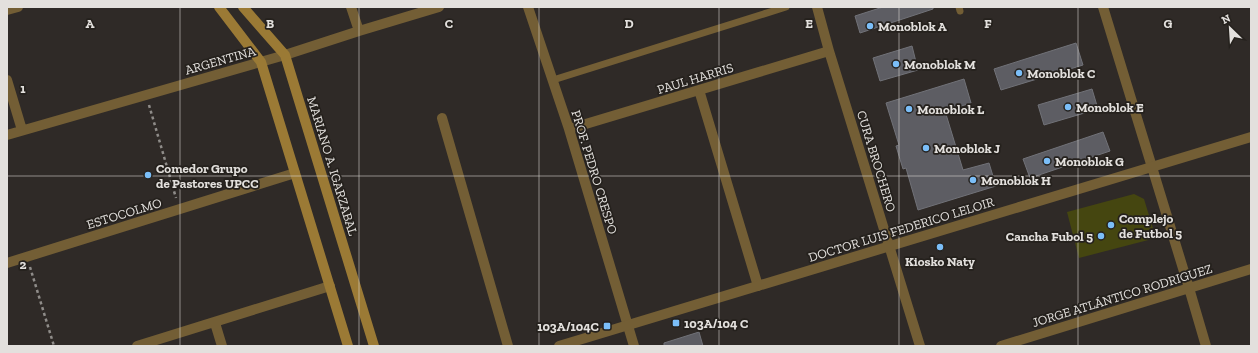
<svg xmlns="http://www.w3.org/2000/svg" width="1258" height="353" font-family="'Zilla Slab',serif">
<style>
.green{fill:#454610}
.building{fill:#5d5d63;stroke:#717278}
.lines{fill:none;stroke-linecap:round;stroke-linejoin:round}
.path{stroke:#8f8c89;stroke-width:2.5;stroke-dasharray:3 3;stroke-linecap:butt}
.service{stroke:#735e35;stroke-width:7}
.minor{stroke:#735e35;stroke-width:10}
.tertiary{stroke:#735e35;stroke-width:10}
.secondary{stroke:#9b7a35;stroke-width:10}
.grid{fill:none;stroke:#e3e0dd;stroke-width:1;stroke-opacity:0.55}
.poi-dot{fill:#7bbef8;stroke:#25211d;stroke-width:1.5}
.labels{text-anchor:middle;stroke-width:3.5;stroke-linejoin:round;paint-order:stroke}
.poi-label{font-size:13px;font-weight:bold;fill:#e3e0dd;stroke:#25211d;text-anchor:start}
.street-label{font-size:13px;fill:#e3e0dd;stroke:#25211d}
.grid-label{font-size:13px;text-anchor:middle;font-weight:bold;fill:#e3e0dd;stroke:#25211d;stroke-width:3.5;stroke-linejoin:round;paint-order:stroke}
</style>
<rect width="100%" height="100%" fill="#2f2a27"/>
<!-- green -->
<path class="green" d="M 1134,194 L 1144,199 L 1156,238 L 1079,258 L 1067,212 Z"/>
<!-- building -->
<path class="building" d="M 883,7 L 933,7 L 933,9 L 860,33 L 855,16 Z
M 1076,43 L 1083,65 L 1001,90 L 994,69 Z
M 912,46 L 918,70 L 880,81 L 873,58 Z
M 964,79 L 971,103 L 945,111 L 963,170 L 989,163 L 996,186 L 918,210 L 906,168 L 903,169 L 896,146 L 899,145 L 886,103 Z
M 1092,89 L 1098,109 L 1044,125 L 1038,105 Z
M 1103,132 L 1110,151 L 1030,178 L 1023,159 Z
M 699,332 L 703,346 L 664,346 L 664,343 Z"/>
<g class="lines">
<!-- path -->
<path class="path" d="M 149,105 L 176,198
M 30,267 L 54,346"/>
<!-- service -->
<path class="service" d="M 959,7 L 960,11
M 553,80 L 786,7"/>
<!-- minor -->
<path class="minor" d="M 351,7 L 359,31
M 528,7 L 569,129 L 634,346
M 817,7 L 829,51 L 920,346
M 1103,7 L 1189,288 L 1206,346
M 7,10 L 18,7
M 7,80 L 22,130
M 699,90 L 758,286
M 442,118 L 508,346
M 569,129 L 829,51
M 7,135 L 285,55 L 359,31 L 439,7
M 7,263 L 295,173
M 215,323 L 222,346
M 137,346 L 330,286
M 1001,346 L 1251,269"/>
<!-- tertiary -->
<path class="tertiary" d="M 559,346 L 1251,137"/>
<!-- secondary -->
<path class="secondary" d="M 219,7 L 261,62 L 348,346
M 243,7 L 285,55 L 374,346"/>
</g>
<!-- grid -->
<path class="grid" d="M 180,7 L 180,346M 359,7 L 359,346M 539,7 L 539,346M 719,7 L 719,346M 899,7 L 899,346M 1078,7 L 1078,346M 7,176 L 1251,176"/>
<!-- markers -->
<g class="poi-dot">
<circle cx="870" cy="26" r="4"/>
<circle cx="896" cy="64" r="4"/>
<circle cx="1019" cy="73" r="4"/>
<circle cx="1068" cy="107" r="4"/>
<circle cx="909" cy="109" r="4"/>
<circle cx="926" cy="148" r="4"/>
<circle cx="1047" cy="161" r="4"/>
<circle cx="148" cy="175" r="4"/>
<circle cx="973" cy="180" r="4"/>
<circle cx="1111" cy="225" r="4"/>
<circle cx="1101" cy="236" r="4"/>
<circle cx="940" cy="247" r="4"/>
<rect x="672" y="319" width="8" height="8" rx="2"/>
<rect x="603" y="322" width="8" height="8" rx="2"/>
</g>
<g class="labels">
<!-- poi labels -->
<g class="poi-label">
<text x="878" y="31">Monoblok A</text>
<text x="904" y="69">Monoblok M</text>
<text x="1027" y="78">Monoblok C</text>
<text x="1076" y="112">Monoblok E</text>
<text x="917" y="114">Monoblok L</text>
<text x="934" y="153">Monoblok J</text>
<text x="1055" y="166">Monoblok G</text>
<text x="156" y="173">Comedor Grupo<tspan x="156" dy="15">de Pastores UPCC</tspan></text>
<text x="981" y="185">Monoblok H</text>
<text x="1119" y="223">Complejo<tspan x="1119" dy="15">de Futbol 5</tspan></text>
<text x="1093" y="241" text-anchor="end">Cancha Fubol 5</text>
<text x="940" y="266" text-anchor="middle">Kiosko Naty</text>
<text x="684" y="328">103A/104 C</text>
<text x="599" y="331" text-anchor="end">103A/104C</text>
</g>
<!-- street labels -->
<g class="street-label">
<text transform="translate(220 60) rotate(-16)" y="5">ARGENTINA</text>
<text transform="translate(695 78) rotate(-17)" y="5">PAUL HARRIS</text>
<text transform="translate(877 161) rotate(73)" y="5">CURA BROCHERO</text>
<text transform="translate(333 166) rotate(73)" y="5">MARIANO A. IGARZABAL</text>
<text transform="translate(595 172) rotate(73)" y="5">PROF. PEDRO CRESPO</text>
<text transform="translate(124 213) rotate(-17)" y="5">ESTOCOLMO</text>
<text transform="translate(901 229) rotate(-17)" y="5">DOCTOR LUIS FEDERICO LELOIR</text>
<text transform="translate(1122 295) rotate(-17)" y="5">JORGE ATLÁNTICO RODRIGUEZ</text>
</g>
</g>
<g class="grid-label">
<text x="90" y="28">A</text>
<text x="270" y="28">B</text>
<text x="449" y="28">C</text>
<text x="629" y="28">D</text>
<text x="809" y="28">E</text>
<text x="988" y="28">F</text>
<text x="1168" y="28">G</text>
<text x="23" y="93">1</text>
<text x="23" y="269">2</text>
</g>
<!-- border -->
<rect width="1258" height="353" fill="none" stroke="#e3e0dd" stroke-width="16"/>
<!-- north arrow -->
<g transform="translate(1230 28) rotate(335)" stroke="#25211d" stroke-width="3" paint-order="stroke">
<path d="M0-3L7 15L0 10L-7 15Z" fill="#e3e0dd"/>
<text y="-6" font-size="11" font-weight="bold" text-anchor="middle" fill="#e3e0dd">N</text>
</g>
</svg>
